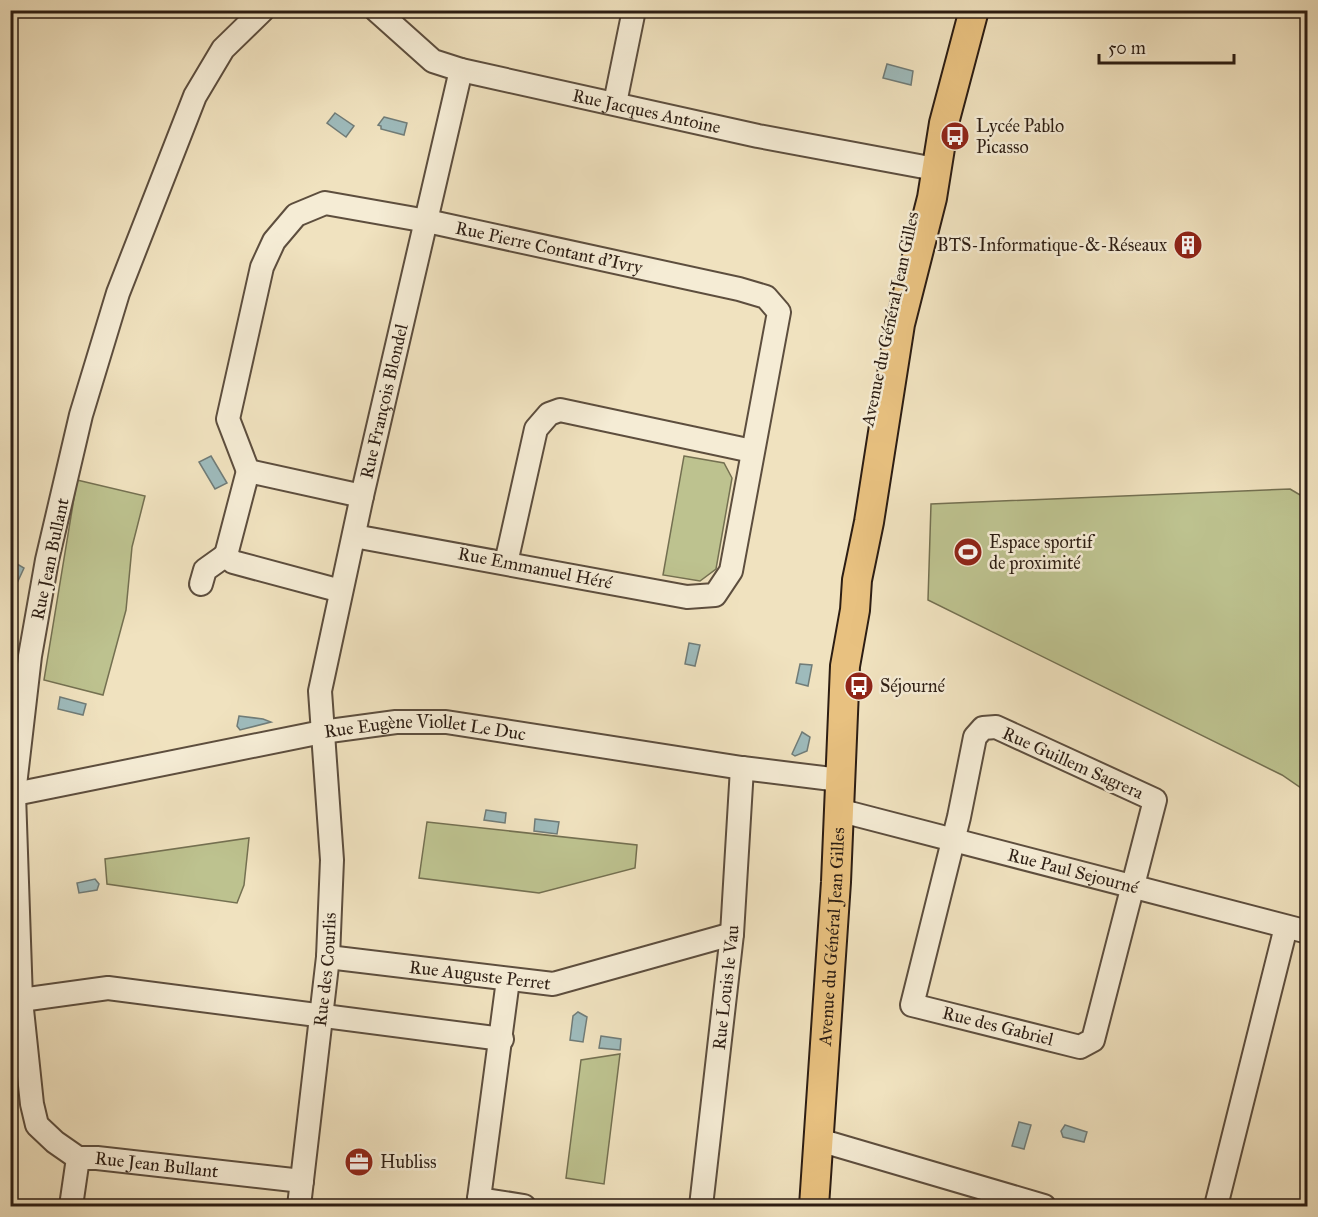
<svg xmlns="http://www.w3.org/2000/svg" width="1318" height="1217" font-family="'IM FELL Great Primer',serif">
<style>
.green{fill:#bdc28f;stroke:#747051;stroke-width:1.5}
.water{fill:#9ebbbc;stroke:#707c78;stroke-width:1.5}
.lines{fill:none;stroke-linecap:round;stroke-linejoin:round}
.minor-casing{stroke:#5d4e3e;stroke-width:26}
.major-casing{stroke:#2c1d13;stroke-width:32}
.minor{stroke:#f5ecd5;stroke-width:22}
.major{stroke:#e8c180;stroke-width:28}
.labels{text-anchor:middle;stroke-width:5;stroke-linejoin:round;paint-order:stroke}
.street-label{font-size:18px;fill:#2c1d13;stroke:#f5ecd5}
.poi-label{font-size:18px;fill:#2c1d13;stroke:#f5ecd5;text-anchor:start}
</style>
<rect width="100%" height="100%" fill="#f0e2bf"/>
<filter id="stains"><feTurbulence type="fractalNoise" baseFrequency=".00333" numOctaves="4"/><feColorMatrix values="0 0 0 0 .2 0 0 0 0 .09 0 0 0 0 .02 0 0 0 .5 -.17"/></filter>
<radialGradient id="worn" r=".72"><stop offset=".6" stop-color="#630" stop-opacity="0"/><stop offset="1" stop-color="#630" stop-opacity=".3"/></radialGradient>
<!-- green -->
<path class="green" d="M 684,456 L 724,463 L 732,478 L 716,569 L 700,581 L 663,575 Z
M 77,480 L 145,496 L 132,547 L 126,610 L 103,695 L 44,680 Z
M 1290,489 L 1307,499 L 1307,792 L 1282,775 L 928,600 L 931,504 Z
M 427,822 L 637,845 L 635,868 L 539,893 L 419,878 Z
M 249,838 L 244,885 L 237,903 L 107,884 L 105,859 Z
M 620,1054 L 604,1184 L 566,1178 L 581,1060 Z"/>
<!-- water -->
<path class="water" d="M 887,64 L 913,71 L 911,85 L 883,78 Z
M 335,113 L 354,126 L 346,137 L 327,123 Z
M 384,117 L 407,123 L 404,135 L 381,129 L 381,126 L 378,125 Z
M 211,456 L 227,483 L 215,489 L 199,462 Z
M 12,561 L 24,568 L 12,594 L 10,562 Z
M 689,643 L 700,645 L 695,666 L 685,664 Z
M 800,664 L 812,665 L 808,686 L 796,683 Z
M 60,697 L 86,704 L 83,715 L 58,709 Z
M 239,716 L 263,719 L 271,722 L 240,730 L 237,726 Z
M 802,732 L 810,737 L 807,751 L 795,756 L 792,754 Z
M 486,810 L 506,813 L 505,823 L 484,820 Z
M 535,819 L 559,822 L 557,834 L 534,831 Z
M 95,879 L 99,884 L 97,890 L 79,893 L 77,883 Z
M 578,1012 L 587,1017 L 583,1042 L 570,1040 L 573,1016 Z
M 601,1036 L 621,1039 L 620,1050 L 599,1048 Z
M 1019,1122 L 1031,1125 L 1024,1149 L 1012,1146 Z
M 1065,1125 L 1087,1132 L 1084,1142 L 1063,1137 L 1061,1131 Z"/>
<g class="lines">
<!-- minor casing -->
<g class="minor-casing">
<g id="minor">
<path id="s1" d="M 263,10 L 223,49 L 195,96 L 118,293 L 81,415 L 47,560 L 30,656 L 14,794 L 21,1000 L 32,1104 L 37,1125 L 55,1142 L 78,1158 L 97,1158 L 302,1181"/>
<path id="s2" d="M 376,10 L 433,61 L 461,70 L 758,136 L 935,169"/>
<path d="M 615,103 L 634,10"/>
<path id="s3" d="M 248,471 L 228,419 L 262,267 L 274,241 L 296,215 L 325,203 L 427,221 L 739,289 L 766,297 L 779,312 L 731,571 L 715,595 L 687,597 L 354,536"/>
<path d="M 506,563 L 536,429 L 549,414 L 560,410 L 752,451"/>
<path d="M 201,584 L 205,570 L 226,555"/>
<path d="M 341,591 L 233,562 L 226,555 L 248,471 L 362,496"/>
<path d="M 996,727 L 1155,800 L 1093,1040 L 1080,1047 L 912,1005 L 959,817 L 975,737 L 983,728 Z"/>
<path id="s4" d="M 10,795 L 322,732 L 396,722 L 446,722 L 742,768 L 840,780"/>
<path id="s5" d="M 838,810 L 1308,932"/>
<path id="s6" d="M 328,957 L 553,984 L 732,934"/>
<path d="M 21,1000 L 108,988 L 502,1039"/>
<path d="M 819,1140 L 1044,1206"/>
<path d="M 479,1199 L 524,1206"/>
<path d="M 71,1206 L 78,1158"/>
<path id="s7" d="M 299,1206 L 328,957 L 332,860 L 320,691 L 362,496 L 461,70"/>
<path d="M 478,1206 L 508,980"/>
<path id="s8" d="M 701,1206 L 732,934 L 742,768"/>
<path d="M 1216,1206 L 1286,927"/>
</g>
</g>
<!-- major casing -->
<g class="major-casing">
<g id="major">
<path id="s9" d="M 814,1206 L 836,882 L 845,666 L 855,610 L 857,580 L 869,522 L 900,324 L 932,198 L 944,123 L 974,10"/>
</g>
</g>
<!-- minor -->
<use href="#minor" class="minor"/>
<!-- major -->
<use href="#major" class="major"/>
</g>
<!-- icons -->
<defs>
<g id="bus-disc" transform="scale(1.5)"><circle r="9.5" fill="#8f2418" stroke="#f5ecd5"/><path d="M-5-6H5V4H4V6H2V4H-2V6H-4V4H-5ZM-3.5-4V0h7V-4ZM-3.5 1.2v1.5H-2V1.2ZM2 1.2v1.5H3.5V1.2Z" fill="#fff"/></g>
<g id="building-disc" transform="scale(1.5)"><circle r="9.5" fill="#8f2418" stroke="#f5ecd5"/><path d="M-4-6H4V6H1V3H-1V6H-4ZM-2.5-4.3h1.7v1.8h-1.7ZM.8-4.3h1.7v1.8H.8ZM-2.5-1h1.7V.8h-1.7ZM.8-1h1.7V.8H.8Z" fill="#fff"/></g>
<g id="stadium-disc" transform="scale(1.5)"><circle r="9.5" fill="#8f2418" stroke="#f5ecd5"/><path d="M0-5a6.5 5 0 1 0 0 10a6.5 5 0 1 0 0-10ZM-3.5-1.8h7v3.6h-7Z" fill="#fff"/></g>
<g id="office-disc" transform="scale(1.5)"><circle r="9.5" fill="#8f2418" stroke="#f5ecd5"/><path d="M-6-3h4V-5.5h4V-3h4V5H-6ZM-1-4.5V-3h2v-1.5ZM-6 0V1H6V0Z" fill="#fff"/></g>
</defs>
<g fill-rule="evenodd">
<use href="#bus-disc" x="955" y="136"/>
<use href="#building-disc" x="1188" y="245"/>
<use href="#stadium-disc" x="968" y="552"/>
<use href="#bus-disc" x="859" y="686"/>
<use href="#office-disc" x="359" y="1162"/>
</g>
<g class="labels">
<!-- street labels -->
<g class="street-label">
<text dy="6" stroke="none"><textPath href="#s2" startOffset="296">Rue Jacques Antoine</textPath></text>
<text dy="6" stroke="none"><textPath href="#s3" startOffset="534">Rue Pierre Contant d'Ivry</textPath></text>
<text transform="translate(890 319) rotate(-78)" y="6">Avenue du Général Jean Gilles</text>
<text dy="6" stroke="none"><textPath href="#s7" startOffset="814">Rue François Blondel</textPath></text>
<text transform="translate(50 559) rotate(-78)" y="6">Rue Jean Bullant</text>
<text transform="translate(535 568) rotate(11)" y="6">Rue Emmanuel Héré</text>
<text dy="6" stroke="none"><textPath href="#s4" startOffset="422">Rue Eugène Viollet Le Duc</textPath></text>
<text transform="translate(1073 763) rotate(24)" y="6">Rue Guillem Sagrera</text>
<text dy="6" stroke="none"><textPath href="#s5" startOffset="243">Rue Paul Sejourné</textPath></text>
<text dy="6" stroke="none"><textPath href="#s9" startOffset="270">Avenue du Général Jean Gilles</textPath></text>
<text dy="6" stroke="none"><textPath href="#s7" startOffset="238">Rue des Courlis</textPath></text>
<text dy="6" stroke="none"><textPath href="#s6" startOffset="153">Rue Auguste Perret</textPath></text>
<text dy="6" stroke="none"><textPath href="#s8" startOffset="220">Rue Louis le Vau</textPath></text>
<text transform="translate(998 1026) rotate(14)" y="6">Rue des Gabriel</text>
<text dy="6" stroke="none"><textPath href="#s1" startOffset="1299">Rue Jean Bullant</textPath></text>
</g>
<!-- poi labels -->
<g class="poi-label">
<text x="976" y="132">Lycée Pablo<tspan x="976" dy="21">Picasso</tspan></text>
<text x="1167" y="251" text-anchor="end">BTS-Informatique-&amp;-Réseaux</text>
<text x="989" y="548">Espace sportif<tspan x="989" dy="21">de proximité</tspan></text>
<text x="880" y="692">Séjourné</text>
<text x="380" y="1168">Hubliss</text>
</g>
</g>
<!-- margin -->
<rect width="1318" height="1217" fill="none" stroke="#f0e2bf" stroke-width="36"/>
<rect x="12" y="12" width="1294" height="1193" fill="none" stroke="#2c1d13" stroke-width="3"/>
<rect x="18" y="18" width="1282" height="1181" fill="none" stroke="#2c1d13" stroke-width="1.5"/>
<!-- scale -->
<path d="M1099 54v9h135v-9" fill="none" stroke="#2c1d13" stroke-width="3"/>
<text x="1108" y="54" font-size="18" fill="#2c1d13" stroke="#f5ecd5" stroke-width="4.5" paint-order="stroke">50 m</text>
<rect width="100%" height="100%" filter="url(#stains)"/>
<rect width="100%" height="100%" fill="url(#worn)"/>
</svg>
